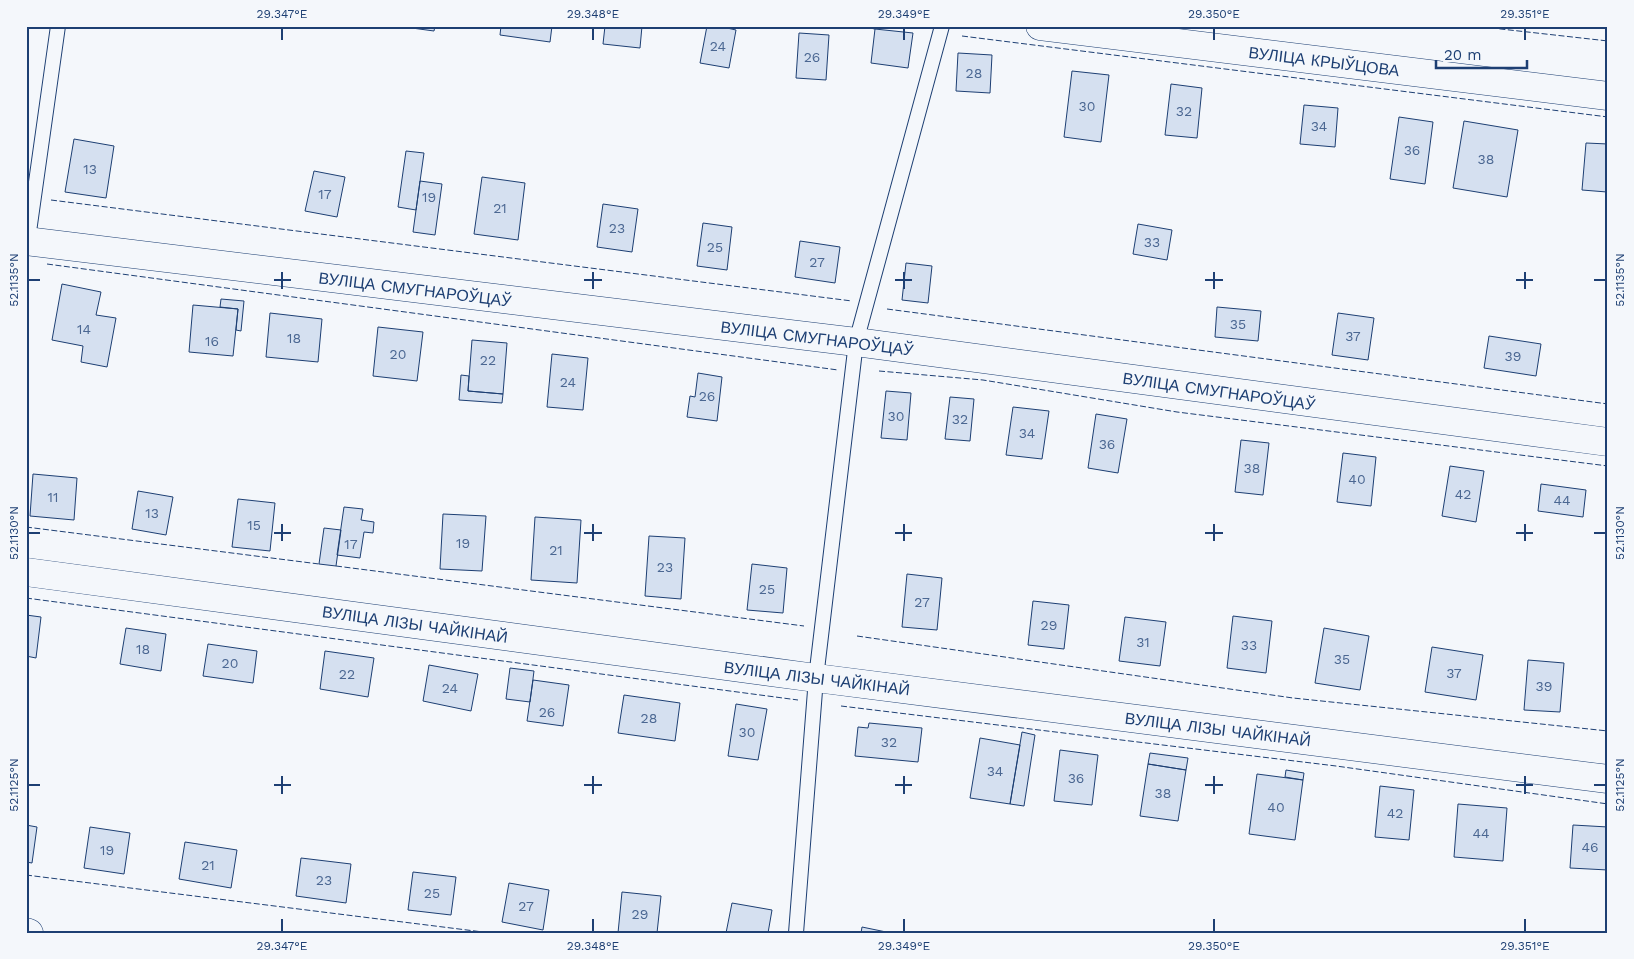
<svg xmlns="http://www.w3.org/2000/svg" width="1634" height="959" font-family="'Work Sans',sans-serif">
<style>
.building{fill:#d5e0f0;stroke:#1d3f73}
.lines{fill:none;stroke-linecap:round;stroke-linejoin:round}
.lane-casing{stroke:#1d3f73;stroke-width:16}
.street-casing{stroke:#1d3f73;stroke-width:29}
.lane{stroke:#f4f7fb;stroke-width:14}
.street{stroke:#f4f7fb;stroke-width:28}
.fence{stroke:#1d3f73;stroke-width:1;stroke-dasharray:6 2.5;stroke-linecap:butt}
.ticks{fill:none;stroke:#1d3f73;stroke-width:2}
.labels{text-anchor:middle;stroke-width:4;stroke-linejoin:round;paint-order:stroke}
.number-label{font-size:14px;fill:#4b6792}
.street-label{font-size:16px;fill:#1d3f73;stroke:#f4f7fb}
.neatline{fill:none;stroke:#1d3f73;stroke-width:2}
.ticks-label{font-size:12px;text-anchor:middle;fill:#1d3f73}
</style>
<rect width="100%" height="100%" fill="#f4f7fb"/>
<!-- building -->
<path class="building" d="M 397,26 L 435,26 L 434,31 Z
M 501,26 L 552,26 L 550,42 L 500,35 Z
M 605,26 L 642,26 L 640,48 L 603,44 Z
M 707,26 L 718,26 L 736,30 L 729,68 L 700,63 Z
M 875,29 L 913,33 L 908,68 L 871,63 Z
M 799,33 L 829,35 L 826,80 L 796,78 Z
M 958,53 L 992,55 L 990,93 L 956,91 Z
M 1072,71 L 1109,75 L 1101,142 L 1064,137 Z
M 1171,84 L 1202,88 L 1197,138 L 1165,135 Z
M 1304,105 L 1338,108 L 1335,147 L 1300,144 Z
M 1399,117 L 1433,122 L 1425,184 L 1390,179 Z
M 1464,121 L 1518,130 L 1507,197 L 1453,188 Z
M 74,139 L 114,146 L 106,198 L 65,192 Z
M 1586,143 L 1608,144 L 1607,192 L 1582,190 Z
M 406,151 L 424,153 L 416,210 L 398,207 Z
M 314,171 L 345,177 L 337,217 L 305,211 Z
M 482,177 L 525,183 L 518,240 L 474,234 Z
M 420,181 L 442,184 L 435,235 L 413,232 Z
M 603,204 L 638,209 L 632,252 L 597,247 Z
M 703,223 L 732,227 L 727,270 L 697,266 Z
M 1138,224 L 1172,230 L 1167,260 L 1133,254 Z
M 800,241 L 840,247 L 835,283 L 795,277 Z
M 906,263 L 932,266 L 928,303 L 902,300 Z
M 62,284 L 101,292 L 96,315 L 116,318 L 107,367 L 81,362 L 83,346 L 52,340 Z
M 221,299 L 244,301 L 241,331 L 236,330 L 238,309 L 220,307 Z
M 193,305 L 238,309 L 233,356 L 189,352 Z
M 1217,307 L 1261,311 L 1258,341 L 1215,337 Z
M 270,313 L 322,319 L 318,362 L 266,357 Z
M 1338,313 L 1374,318 L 1368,360 L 1332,355 Z
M 378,327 L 423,332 L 417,381 L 373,376 Z
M 1489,336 L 1541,344 L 1536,376 L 1484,368 Z
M 472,340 L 507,343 L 503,394 L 468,391 Z
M 552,354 L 588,358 L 583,410 L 547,407 Z
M 698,373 L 722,377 L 717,421 L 687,417 L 690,396 L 695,397 Z
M 461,375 L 469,376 L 468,391 L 503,394 L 502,403 L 459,400 Z
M 886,391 L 911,393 L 907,440 L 881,438 Z
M 950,397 L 974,399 L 970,441 L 945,439 Z
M 1013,407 L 1049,411 L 1042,459 L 1006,455 Z
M 1096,414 L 1127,419 L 1118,473 L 1088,468 Z
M 1241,440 L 1269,443 L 1263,495 L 1235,492 Z
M 1343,453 L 1376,457 L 1371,506 L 1337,502 Z
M 1450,466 L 1484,471 L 1476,522 L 1442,516 Z
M 33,474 L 77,478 L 74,520 L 30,516 Z
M 1541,484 L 1586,490 L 1583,517 L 1538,511 Z
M 138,491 L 173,497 L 166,535 L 132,529 Z
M 238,499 L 275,503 L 270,551 L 232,547 Z
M 344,507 L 363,509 L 361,520 L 374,522 L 373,533 L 364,532 L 360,558 L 337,555 Z
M 443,514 L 486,516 L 482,571 L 440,569 Z
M 535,517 L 581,520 L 577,583 L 531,580 Z
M 324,528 L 341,530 L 336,566 L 319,564 Z
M 649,536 L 685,538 L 681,599 L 645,596 Z
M 752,564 L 787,568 L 783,613 L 747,610 Z
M 907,574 L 942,578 L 937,630 L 902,627 Z
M 1033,601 L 1069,605 L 1064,649 L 1028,645 Z
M 26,615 L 41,617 L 36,658 L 26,656 Z
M 1233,616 L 1272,621 L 1266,673 L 1227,668 Z
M 1125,617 L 1166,622 L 1160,666 L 1119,661 Z
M 126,628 L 166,634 L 161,671 L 120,664 Z
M 1324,628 L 1369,636 L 1360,690 L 1315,683 Z
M 208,644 L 257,651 L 253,683 L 203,676 Z
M 1432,647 L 1483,655 L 1476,700 L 1425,692 Z
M 325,651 L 374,658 L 368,697 L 320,689 Z
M 1528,660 L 1564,663 L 1560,712 L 1524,710 Z
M 429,665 L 478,674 L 471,711 L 423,701 Z
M 510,668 L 534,671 L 530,702 L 506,699 Z
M 533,680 L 569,685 L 563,726 L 527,721 Z
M 624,695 L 680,703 L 675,741 L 618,733 Z
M 736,704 L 767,709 L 758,760 L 728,756 Z
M 869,723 L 922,728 L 918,762 L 855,756 L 858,727 L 868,728 Z
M 1022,732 L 1035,735 L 1024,806 L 1010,804 Z
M 980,738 L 1020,745 L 1010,804 L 970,798 Z
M 1060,750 L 1098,755 L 1092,805 L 1054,801 Z
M 1150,753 L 1188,758 L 1186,770 L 1148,764 Z
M 1148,764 L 1186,770 L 1178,821 L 1140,816 Z
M 1286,770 L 1304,773 L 1303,780 L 1285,777 Z
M 1257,774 L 1303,780 L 1295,840 L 1249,834 Z
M 1380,786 L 1414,790 L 1409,840 L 1375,837 Z
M 1458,804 L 1507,808 L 1503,861 L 1454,857 Z
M 26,825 L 37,827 L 32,863 L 26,862 Z
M 1573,825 L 1608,827 L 1608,870 L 1570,868 Z
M 90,827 L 130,833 L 124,874 L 84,868 Z
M 185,842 L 237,850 L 231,888 L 179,879 Z
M 301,858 L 351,864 L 346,903 L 296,896 Z
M 413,872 L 456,877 L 451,915 L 408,910 Z
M 509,883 L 549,890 L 543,930 L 502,922 Z
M 622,892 L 661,896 L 657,933 L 618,933 Z
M 732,903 L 772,910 L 768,933 L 726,933 Z
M 862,927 L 891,933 L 861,933 Z"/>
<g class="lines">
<!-- lane casing -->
<g class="lane-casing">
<path id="lane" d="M 27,246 L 58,26
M 796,933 L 816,678 L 856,342 L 942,26"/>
</g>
<!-- street casing -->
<g class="street-casing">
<path id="street" d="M 1040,26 L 1608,96
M 26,241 L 856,342 L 1608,442
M 26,572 L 816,678 L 1608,779
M 26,932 L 29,933"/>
</g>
<!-- lane -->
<use href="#lane" class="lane"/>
<!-- street -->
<use href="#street" class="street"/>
<!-- fence -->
<path class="fence" d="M 856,26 L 875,29
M 1474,26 L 1608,41
M 962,36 L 1608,117
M 51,200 L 852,301
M 47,264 L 838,370
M 887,309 L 1608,404
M 879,371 L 983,380 L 1177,412 L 1608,466
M 26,527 L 319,564
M 336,566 L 804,626
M 26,598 L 798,700
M 857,636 L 1293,698 L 1608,731
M 841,706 L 1336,766 L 1608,804
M 26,875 L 491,933"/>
</g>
<!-- ticks -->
<path class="ticks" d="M 282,28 L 282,40M 593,28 L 593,40M 904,28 L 904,40M 1214,28 L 1214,40M 1525,28 L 1525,40M 282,272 L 282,289M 593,272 L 593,289M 904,272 L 904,289M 1214,272 L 1214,289M 1525,272 L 1525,289M 28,280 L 40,280M 274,280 L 291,280M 584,280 L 602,280M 895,280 L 912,280M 1205,280 L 1223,280M 1516,280 L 1533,280M 1594,280 L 1606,280M 282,524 L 282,541M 593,524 L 593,541M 904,524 L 904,541M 1214,524 L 1214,541M 1525,524 L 1525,541M 28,533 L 40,533M 274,533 L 291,533M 584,533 L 602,533M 895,533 L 912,533M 1205,533 L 1223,533M 1516,533 L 1533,533M 1594,533 L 1606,533M 282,776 L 282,794M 593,776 L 593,794M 904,776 L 904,794M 1214,776 L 1214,794M 1525,776 L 1525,794M 28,785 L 40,785M 274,785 L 291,785M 584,785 L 602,785M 895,785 L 912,785M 1205,785 L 1223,785M 1516,785 L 1533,785M 1594,785 L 1606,785M 282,919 L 282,932M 593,919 L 593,932M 904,919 L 904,932M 1214,919 L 1214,932M 1525,919 L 1525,932"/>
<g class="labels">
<!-- number labels -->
<g class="number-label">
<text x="718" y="51">24</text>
<text x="812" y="62">26</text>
<text x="974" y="78">28</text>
<text x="1087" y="111">30</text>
<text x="1184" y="116">32</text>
<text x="1319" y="131">34</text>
<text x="1412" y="155">36</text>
<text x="1486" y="164">38</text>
<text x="90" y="174">13</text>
<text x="325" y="199">17</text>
<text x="429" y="202">19</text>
<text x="500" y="213">21</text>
<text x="617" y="233">23</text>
<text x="1152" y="247">33</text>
<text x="715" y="252">25</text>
<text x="817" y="267">27</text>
<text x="1238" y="329">35</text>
<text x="84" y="334">14</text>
<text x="1353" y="341">37</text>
<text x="294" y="343">18</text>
<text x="212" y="346">16</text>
<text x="398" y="359">20</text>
<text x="1513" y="361">39</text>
<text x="488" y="365">22</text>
<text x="568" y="387">24</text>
<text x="707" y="401">26</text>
<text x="896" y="421">30</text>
<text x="960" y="424">32</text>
<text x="1027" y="438">34</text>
<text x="1107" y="449">36</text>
<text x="1252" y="473">38</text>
<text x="1357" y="484">40</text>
<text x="1463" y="499">42</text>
<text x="53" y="502">11</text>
<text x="1562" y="505">44</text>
<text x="152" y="518">13</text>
<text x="254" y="530">15</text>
<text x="463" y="548">19</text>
<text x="351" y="549">17</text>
<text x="556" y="555">21</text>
<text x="665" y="572">23</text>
<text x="767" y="594">25</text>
<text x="922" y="607">27</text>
<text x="1049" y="630">29</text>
<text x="1143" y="647">31</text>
<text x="1249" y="650">33</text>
<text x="143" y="654">18</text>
<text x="1342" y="664">35</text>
<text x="230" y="668">20</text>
<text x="1454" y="678">37</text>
<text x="347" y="679">22</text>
<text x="1544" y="691">39</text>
<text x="450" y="693">24</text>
<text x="547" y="717">26</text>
<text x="649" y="723">28</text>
<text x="747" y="737">30</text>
<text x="889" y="747">32</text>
<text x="995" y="776">34</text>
<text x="1076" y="783">36</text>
<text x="1163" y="798">38</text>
<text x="1276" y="812">40</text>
<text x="1395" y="818">42</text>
<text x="1481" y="838">44</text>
<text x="1590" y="852">46</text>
<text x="107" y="855">19</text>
<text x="208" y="870">21</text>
<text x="324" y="885">23</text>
<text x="432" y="898">25</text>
<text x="526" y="911">27</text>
<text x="640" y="919">29</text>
</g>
<!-- street labels -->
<g class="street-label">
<text transform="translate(1324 61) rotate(7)" y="6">ВУЛІЦА КРЫЎЦОВА</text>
<text transform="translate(415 289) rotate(7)" y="6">ВУЛІЦА СМУГНАРОЎЦАЎ</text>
<text transform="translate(817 338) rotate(7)" y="6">ВУЛІЦА СМУГНАРОЎЦАЎ</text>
<text transform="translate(1219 391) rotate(8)" y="6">ВУЛІЦА СМУГНАРОЎЦАЎ</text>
<text transform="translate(415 624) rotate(8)" y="6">ВУЛІЦА ЛІЗЫ ЧАЙКІНАЙ</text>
<text transform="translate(817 678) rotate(7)" y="6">ВУЛІЦА ЛІЗЫ ЧАЙКІНАЙ</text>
<text transform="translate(1218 729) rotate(7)" y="6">ВУЛІЦА ЛІЗЫ ЧАЙКІНАЙ</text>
</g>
</g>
<!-- border -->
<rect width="1634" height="959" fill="none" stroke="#f4f7fb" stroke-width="55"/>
<!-- scale -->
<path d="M1436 60v8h91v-8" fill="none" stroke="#1d3f73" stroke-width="2.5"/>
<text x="1444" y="60" font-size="15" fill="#1d3f73" stroke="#f4f7fb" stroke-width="4" paint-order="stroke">20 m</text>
<rect x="28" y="28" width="1578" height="904" class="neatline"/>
<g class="ticks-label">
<text x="282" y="18">29.347°E</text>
<text x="593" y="18">29.348°E</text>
<text x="904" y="18">29.349°E</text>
<text x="1214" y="18">29.350°E</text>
<text x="1525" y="18">29.351°E</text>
<text transform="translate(14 280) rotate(-90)" y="4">52.1135°N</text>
<text transform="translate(1620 280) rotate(-90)" y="4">52.1135°N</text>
<text transform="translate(14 533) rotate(-90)" y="4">52.1130°N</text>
<text transform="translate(1620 533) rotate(-90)" y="4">52.1130°N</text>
<text transform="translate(14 785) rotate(-90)" y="4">52.1125°N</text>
<text transform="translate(1620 785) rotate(-90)" y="4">52.1125°N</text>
<text x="282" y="950">29.347°E</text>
<text x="593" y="950">29.348°E</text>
<text x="904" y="950">29.349°E</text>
<text x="1214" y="950">29.350°E</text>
<text x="1525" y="950">29.351°E</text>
</g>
</svg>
